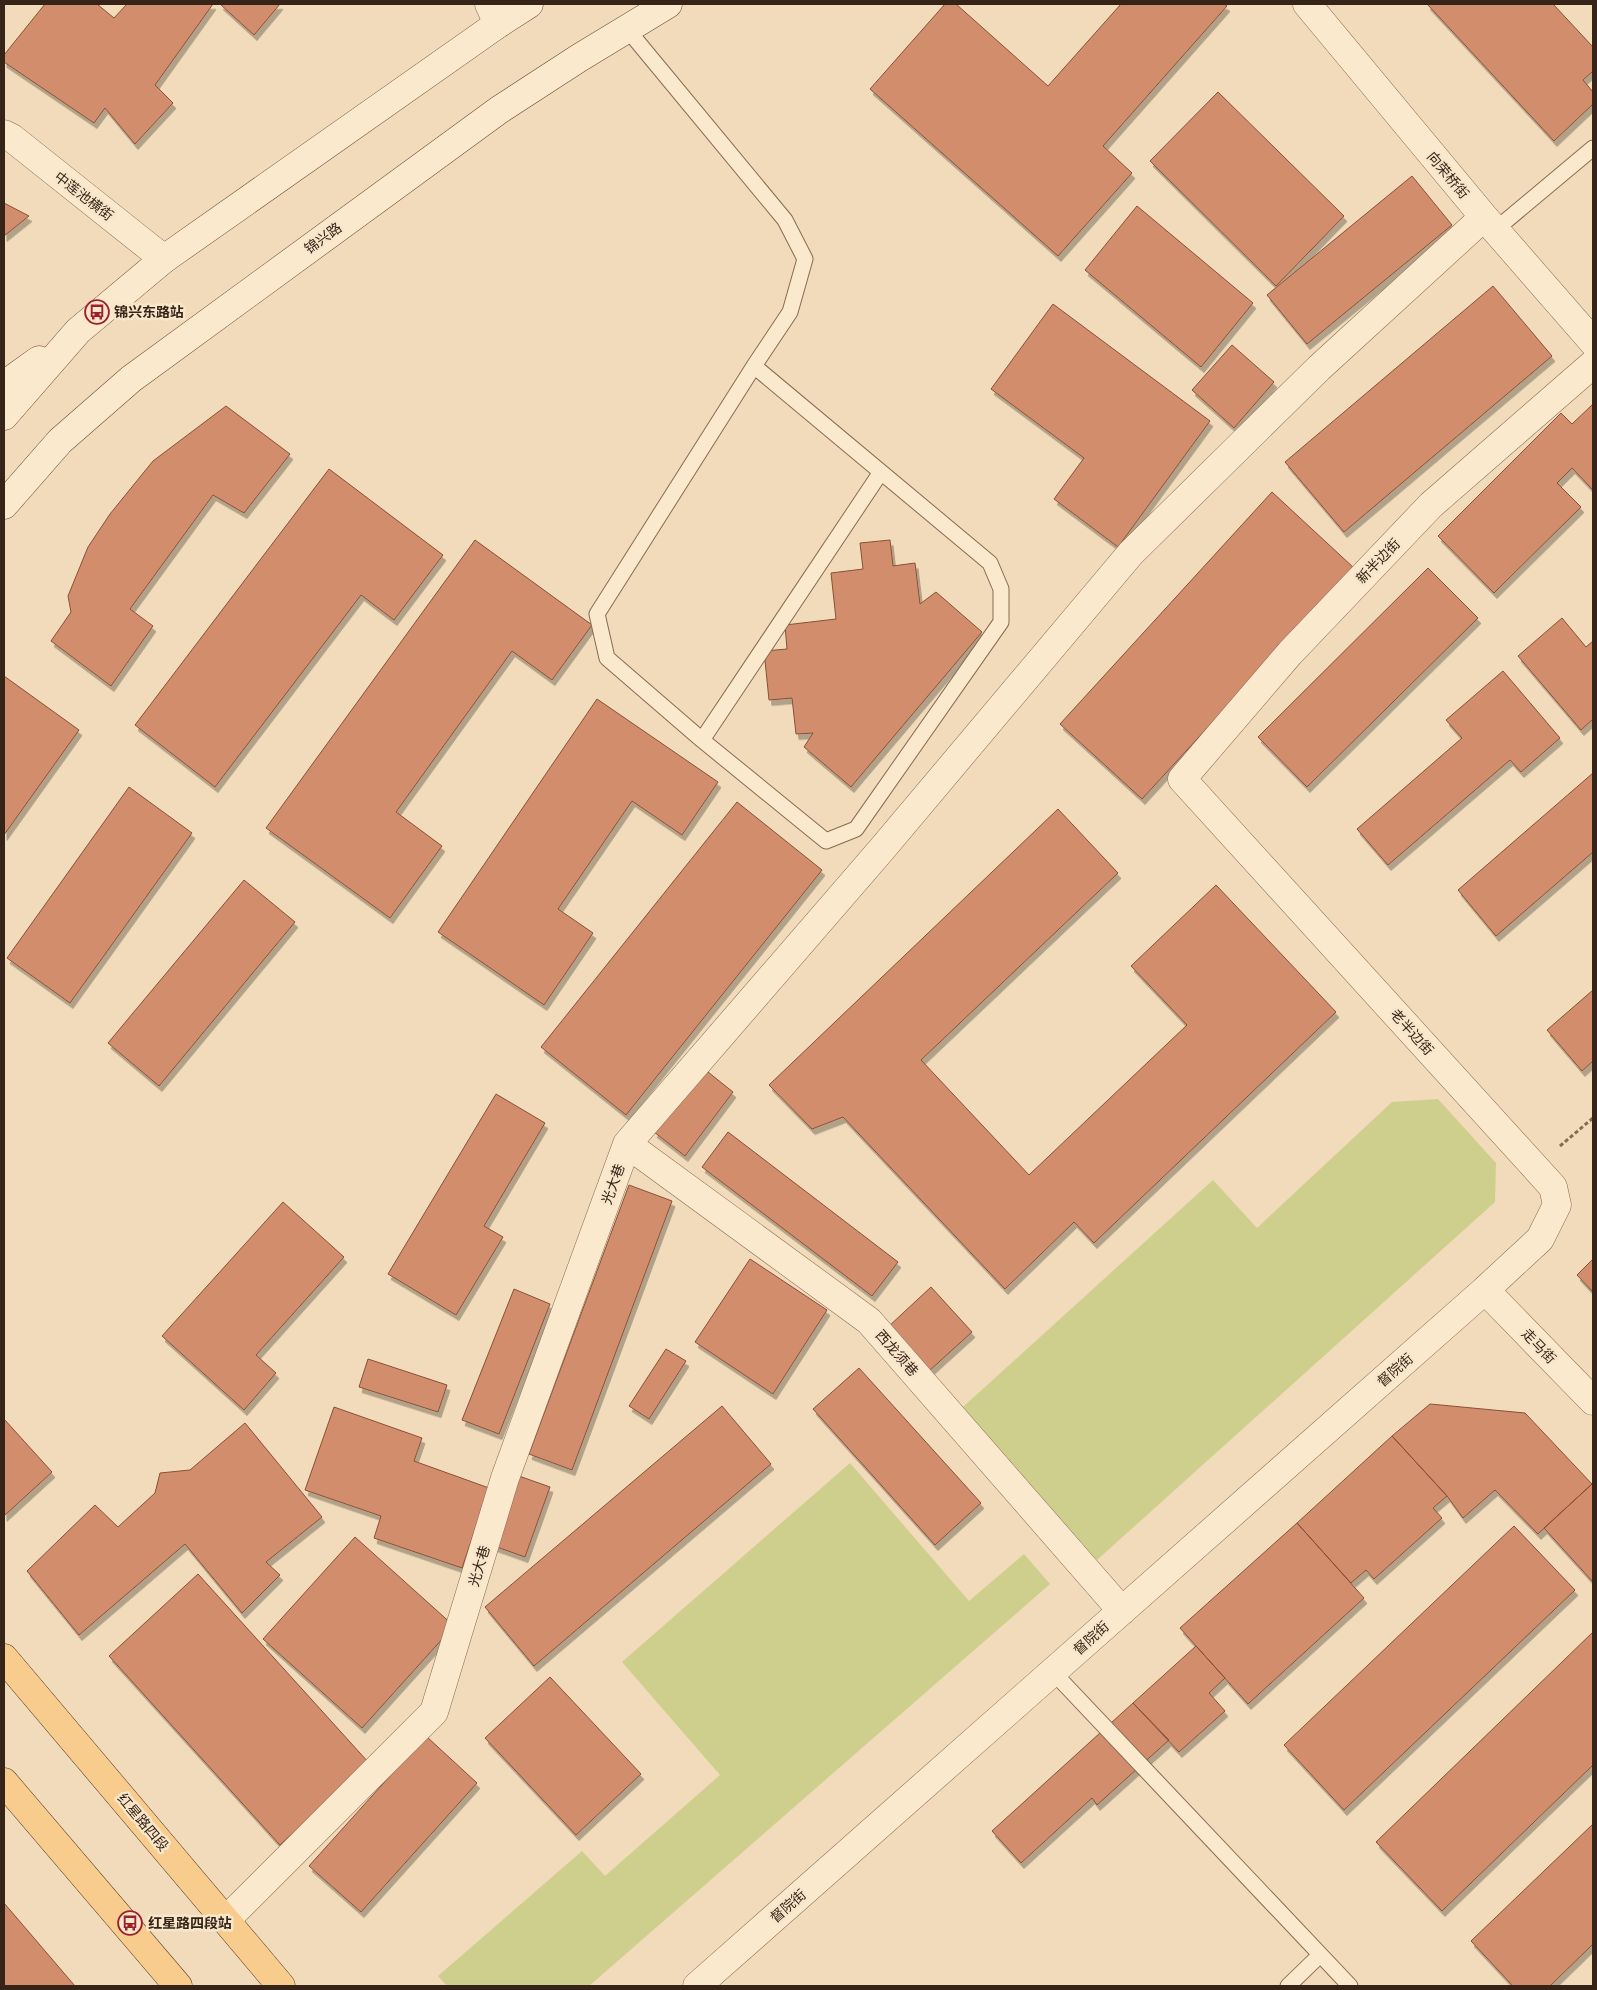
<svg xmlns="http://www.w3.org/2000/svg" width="1597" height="1990" font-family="Merriweather,'Noto Sans SC',serif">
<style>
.green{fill:#cecf8d}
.building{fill:#d28d6c;stroke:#895037;filter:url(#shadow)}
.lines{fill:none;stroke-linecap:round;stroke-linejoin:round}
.service-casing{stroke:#886a53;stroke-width:17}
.minor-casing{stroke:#886a53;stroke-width:29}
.secondary-casing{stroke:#6a4b37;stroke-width:29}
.primary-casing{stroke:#553928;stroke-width:29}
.path{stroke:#886a53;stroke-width:3;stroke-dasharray:4 2.5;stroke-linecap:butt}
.service{stroke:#fbe9cd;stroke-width:15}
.minor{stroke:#fbe9cd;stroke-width:28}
.secondary{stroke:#fbe9cd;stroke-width:28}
.primary{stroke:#f8cc8d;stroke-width:28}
.labels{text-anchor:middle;stroke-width:5;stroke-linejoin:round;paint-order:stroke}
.street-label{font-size:14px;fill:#362419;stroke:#f8e6ca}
.poi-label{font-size:14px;font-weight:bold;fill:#362419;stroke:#f8e6ca;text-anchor:start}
</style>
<defs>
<filter id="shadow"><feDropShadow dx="3" dy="5.5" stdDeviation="0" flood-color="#0004"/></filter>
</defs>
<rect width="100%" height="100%" fill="#f1dbba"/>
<!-- green -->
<path class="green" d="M 1438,1099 L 1496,1163 L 1495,1202 L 1097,1560 L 963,1407 L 1213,1180 L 1257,1228 L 1392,1102 Z
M 850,1463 L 969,1601 L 1024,1554 L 1050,1584 L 589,1986 L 447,1986 L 438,1976 L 582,1851 L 605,1876 L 720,1775 L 622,1662 Z"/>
<!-- building -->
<path class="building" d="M 45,4 L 97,4 L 114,18 L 127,4 L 213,4 L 155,85 L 173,103 L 135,144 L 105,108 L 94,123 L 4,62 L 4,55 Z
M 220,4 L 280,4 L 254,35 Z
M 945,4 L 956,4 L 1048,86 L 1121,4 L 1224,4 L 1227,6 L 1103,146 L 1132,173 L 1058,256 L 870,89 Z
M 1427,4 L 1553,4 L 1593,47 L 1593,71 L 1583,80 L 1593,92 L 1593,104 L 1554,141 Z
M 1218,92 L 1344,216 L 1276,286 L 1150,161 Z
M 1412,176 L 1452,225 L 1307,344 L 1267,295 Z
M 4,203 L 29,216 L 4,236 Z
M 1137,206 L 1253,303 L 1201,367 L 1085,270 Z
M 1493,286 L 1552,356 L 1344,532 L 1285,462 Z
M 1053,304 L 1210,421 L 1118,547 L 1054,499 L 1084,458 L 991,389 Z
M 1232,345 L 1274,382 L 1234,428 L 1192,390 Z
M 1593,404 L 1593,490 L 1572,468 L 1557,483 L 1581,507 L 1494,593 L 1438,536 L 1561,413 L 1572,424 Z
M 226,406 L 290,454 L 244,513 L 213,495 L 130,609 L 153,626 L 111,686 L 51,641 L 71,612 L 68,596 L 88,547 L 110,514 L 153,461 Z
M 329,469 L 443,555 L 394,620 L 361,595 L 215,787 L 135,725 Z
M 1272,492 L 1354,568 L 1142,799 L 1060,724 Z
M 475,540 L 592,625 L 552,680 L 512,651 L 396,812 L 442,846 L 390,918 L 266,828 Z
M 890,540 L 893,566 L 915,563 L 920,604 L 936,592 L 982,632 L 851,787 L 804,747 L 813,733 L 796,734 L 792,698 L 769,700 L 764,651 L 787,649 L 785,625 L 836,619 L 831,573 L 863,569 L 860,543 Z
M 1428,568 L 1478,618 L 1307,787 L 1258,737 Z
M 1562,618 L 1586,647 L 1593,641 L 1593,719 L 1581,730 L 1518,656 Z
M 1503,671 L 1560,738 L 1521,772 L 1510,760 L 1388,865 L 1357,829 L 1462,738 L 1446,720 Z
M 4,676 L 79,730 L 4,835 Z
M 597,699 L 718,782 L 682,835 L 632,801 L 558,909 L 593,933 L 544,1005 L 438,932 Z
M 1593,773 L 1593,852 L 1496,936 L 1458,890 Z
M 129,787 L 192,833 L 70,1003 L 7,958 Z
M 737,802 L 822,870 L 626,1115 L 541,1047 Z
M 1058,809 L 1118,873 L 921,1060 L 1029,1175 L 1187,1025 L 1131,966 L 1216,885 L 1336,1012 L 1094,1243 L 1074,1222 L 1005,1289 L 843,1117 L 812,1129 L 769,1085 Z
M 244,880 L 295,922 L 159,1086 L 108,1043 Z
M 1593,990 L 1593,1061 L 1582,1071 L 1547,1030 Z
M 703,1068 L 733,1092 L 685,1156 L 654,1132 Z
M 496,1094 L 545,1123 L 484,1226 L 503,1237 L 456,1315 L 388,1274 Z
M 728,1132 L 898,1262 L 872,1296 L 702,1167 Z
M 629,1185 L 672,1201 L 572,1470 L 529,1454 Z
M 283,1202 L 344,1257 L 256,1355 L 276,1373 L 244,1410 L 162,1336 Z
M 750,1259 L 827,1310 L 773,1394 L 695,1342 Z
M 1593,1259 L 1593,1292 L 1577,1275 Z
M 931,1287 L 972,1332 L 929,1371 L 888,1327 Z
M 514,1289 L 550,1304 L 499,1434 L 462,1420 Z
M 666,1349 L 686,1361 L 649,1419 L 629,1406 Z
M 368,1359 L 447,1385 L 438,1412 L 359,1387 Z
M 859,1368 L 981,1503 L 935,1545 L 813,1409 Z
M 1430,1404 L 1525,1413 L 1592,1484 L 1538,1534 L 1495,1490 L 1463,1518 L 1447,1496 L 1392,1436 Z
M 722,1406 L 771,1464 L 534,1666 L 485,1607 Z
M 334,1407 L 422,1438 L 414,1461 L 489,1488 L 462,1568 L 374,1538 L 381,1516 L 305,1490 Z
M 4,1419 L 52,1472 L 4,1516 Z
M 245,1423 L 322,1517 L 266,1562 L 280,1575 L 242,1613 L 185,1544 L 79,1635 L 27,1571 L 95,1505 L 118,1527 L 155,1493 L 160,1473 L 190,1470 Z
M 1392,1436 L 1447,1496 L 1433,1508 L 1442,1518 L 1374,1579 L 1366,1570 L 1351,1583 L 1297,1523 Z
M 519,1476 L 550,1487 L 525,1557 L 494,1546 Z
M 1592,1484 L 1593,1486 L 1593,1582 L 1544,1528 Z
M 1297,1523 L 1364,1598 L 1248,1704 L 1180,1628 Z
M 1514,1526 L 1575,1590 L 1344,1810 L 1284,1745 Z
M 355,1537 L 454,1626 L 362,1728 L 263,1639 Z
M 198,1574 L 369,1763 L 280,1845 L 109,1656 Z
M 1593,1632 L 1593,1765 L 1442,1911 L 1376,1842 Z
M 1196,1646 L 1225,1678 L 1209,1693 L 1225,1711 L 1179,1752 L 1133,1703 Z
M 550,1677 L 641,1774 L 576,1835 L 485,1738 Z
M 1133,1703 L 1169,1740 L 1097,1805 L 1092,1798 L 1021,1863 L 992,1831 Z
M 426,1736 L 477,1783 L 361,1912 L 309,1866 Z
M 1593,1824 L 1593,1944 L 1550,1986 L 1513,1986 L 1471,1941 Z
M 4,1903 L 75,1986 L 4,1986 Z"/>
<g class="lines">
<!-- service casing -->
<g class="service-casing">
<path id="service" d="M 627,29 L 785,220 L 805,259 L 790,312 L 754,366 L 597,614 L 607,658 L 702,740 L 826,841 L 856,829 L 1001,622 L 1001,589 L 990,563 L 754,366
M 1495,230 L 1593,148
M 702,740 L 881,472
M 1053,1672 L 1350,1986
M 1288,1986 L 1320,1955"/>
</g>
<!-- minor casing -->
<g class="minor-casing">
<path id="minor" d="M 489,4 L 498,24
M 1307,4 L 1484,217 L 1593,342
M 4,134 L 12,138 L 164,259
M 627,1144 L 869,1321 L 1122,1611
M 1485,1290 L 1593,1401
M 226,1920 L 434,1712 L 505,1478 L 627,1144 L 882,849 L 1131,553 L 1319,368 L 1484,217
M 697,1986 L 1485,1290 L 1540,1239 L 1557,1205 L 1553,1187 L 1182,779 L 1290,653 L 1431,505 L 1593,364"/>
</g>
<!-- secondary casing -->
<g class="secondary-casing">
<path id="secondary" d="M 4,385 L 39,360
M 4,416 L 78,331 L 164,259 L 498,24 L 529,4
M 4,505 L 60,441 L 131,379 L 499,110 L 579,58 L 668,4"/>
</g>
<!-- primary casing -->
<g class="primary-casing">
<path id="primary" d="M 4,1658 L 281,1986
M 4,1782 L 178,1986"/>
</g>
<!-- path -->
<path class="path" d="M 1560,1146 L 1593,1118"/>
<!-- service -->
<use href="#service" class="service"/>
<!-- minor -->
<use href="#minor" class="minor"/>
<!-- secondary -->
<use href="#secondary" class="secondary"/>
<!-- primary -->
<use href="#primary" class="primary"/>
</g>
<!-- icons -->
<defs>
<g id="bus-ring" transform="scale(1.25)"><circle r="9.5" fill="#f8e6ca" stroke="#9b1f2c" stroke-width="1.5"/><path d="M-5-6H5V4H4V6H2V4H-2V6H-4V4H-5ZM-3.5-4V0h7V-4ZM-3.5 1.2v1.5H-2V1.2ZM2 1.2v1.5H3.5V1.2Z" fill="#9b1f2c"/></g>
</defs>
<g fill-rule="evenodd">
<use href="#bus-ring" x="97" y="312"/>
<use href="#bus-ring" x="130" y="1923"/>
</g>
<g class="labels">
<!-- street labels -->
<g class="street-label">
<text transform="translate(1448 175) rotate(50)" y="5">向荣桥街</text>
<text transform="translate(84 196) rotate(38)" y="5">中莲池横街</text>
<text transform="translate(323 238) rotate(-36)" y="5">锦兴路</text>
<text transform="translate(1378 561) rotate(-46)" y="5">新半边街</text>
<text transform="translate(1412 1032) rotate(48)" y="5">老半边街</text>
<text transform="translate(613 1184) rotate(-70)" y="5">光大巷</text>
<text transform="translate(1539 1346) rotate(46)" y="5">走马街</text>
<text transform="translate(897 1353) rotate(49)" y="5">西龙须巷</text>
<text transform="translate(1395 1370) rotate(-41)" y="5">督院街</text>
<text transform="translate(479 1566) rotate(-73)" y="5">光大巷</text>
<text transform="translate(1091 1638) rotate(-42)" y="5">督院街</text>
<text transform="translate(143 1822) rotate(50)" y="5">红星路四段</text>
<text transform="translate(788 1906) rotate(-41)" y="5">督院街</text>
</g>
<!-- poi labels -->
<g class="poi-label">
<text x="114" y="317">锦兴东路站</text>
<text x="148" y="1928">红星路四段站</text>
</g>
</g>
<!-- border -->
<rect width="1597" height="1990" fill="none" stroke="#362419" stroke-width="10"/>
</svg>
